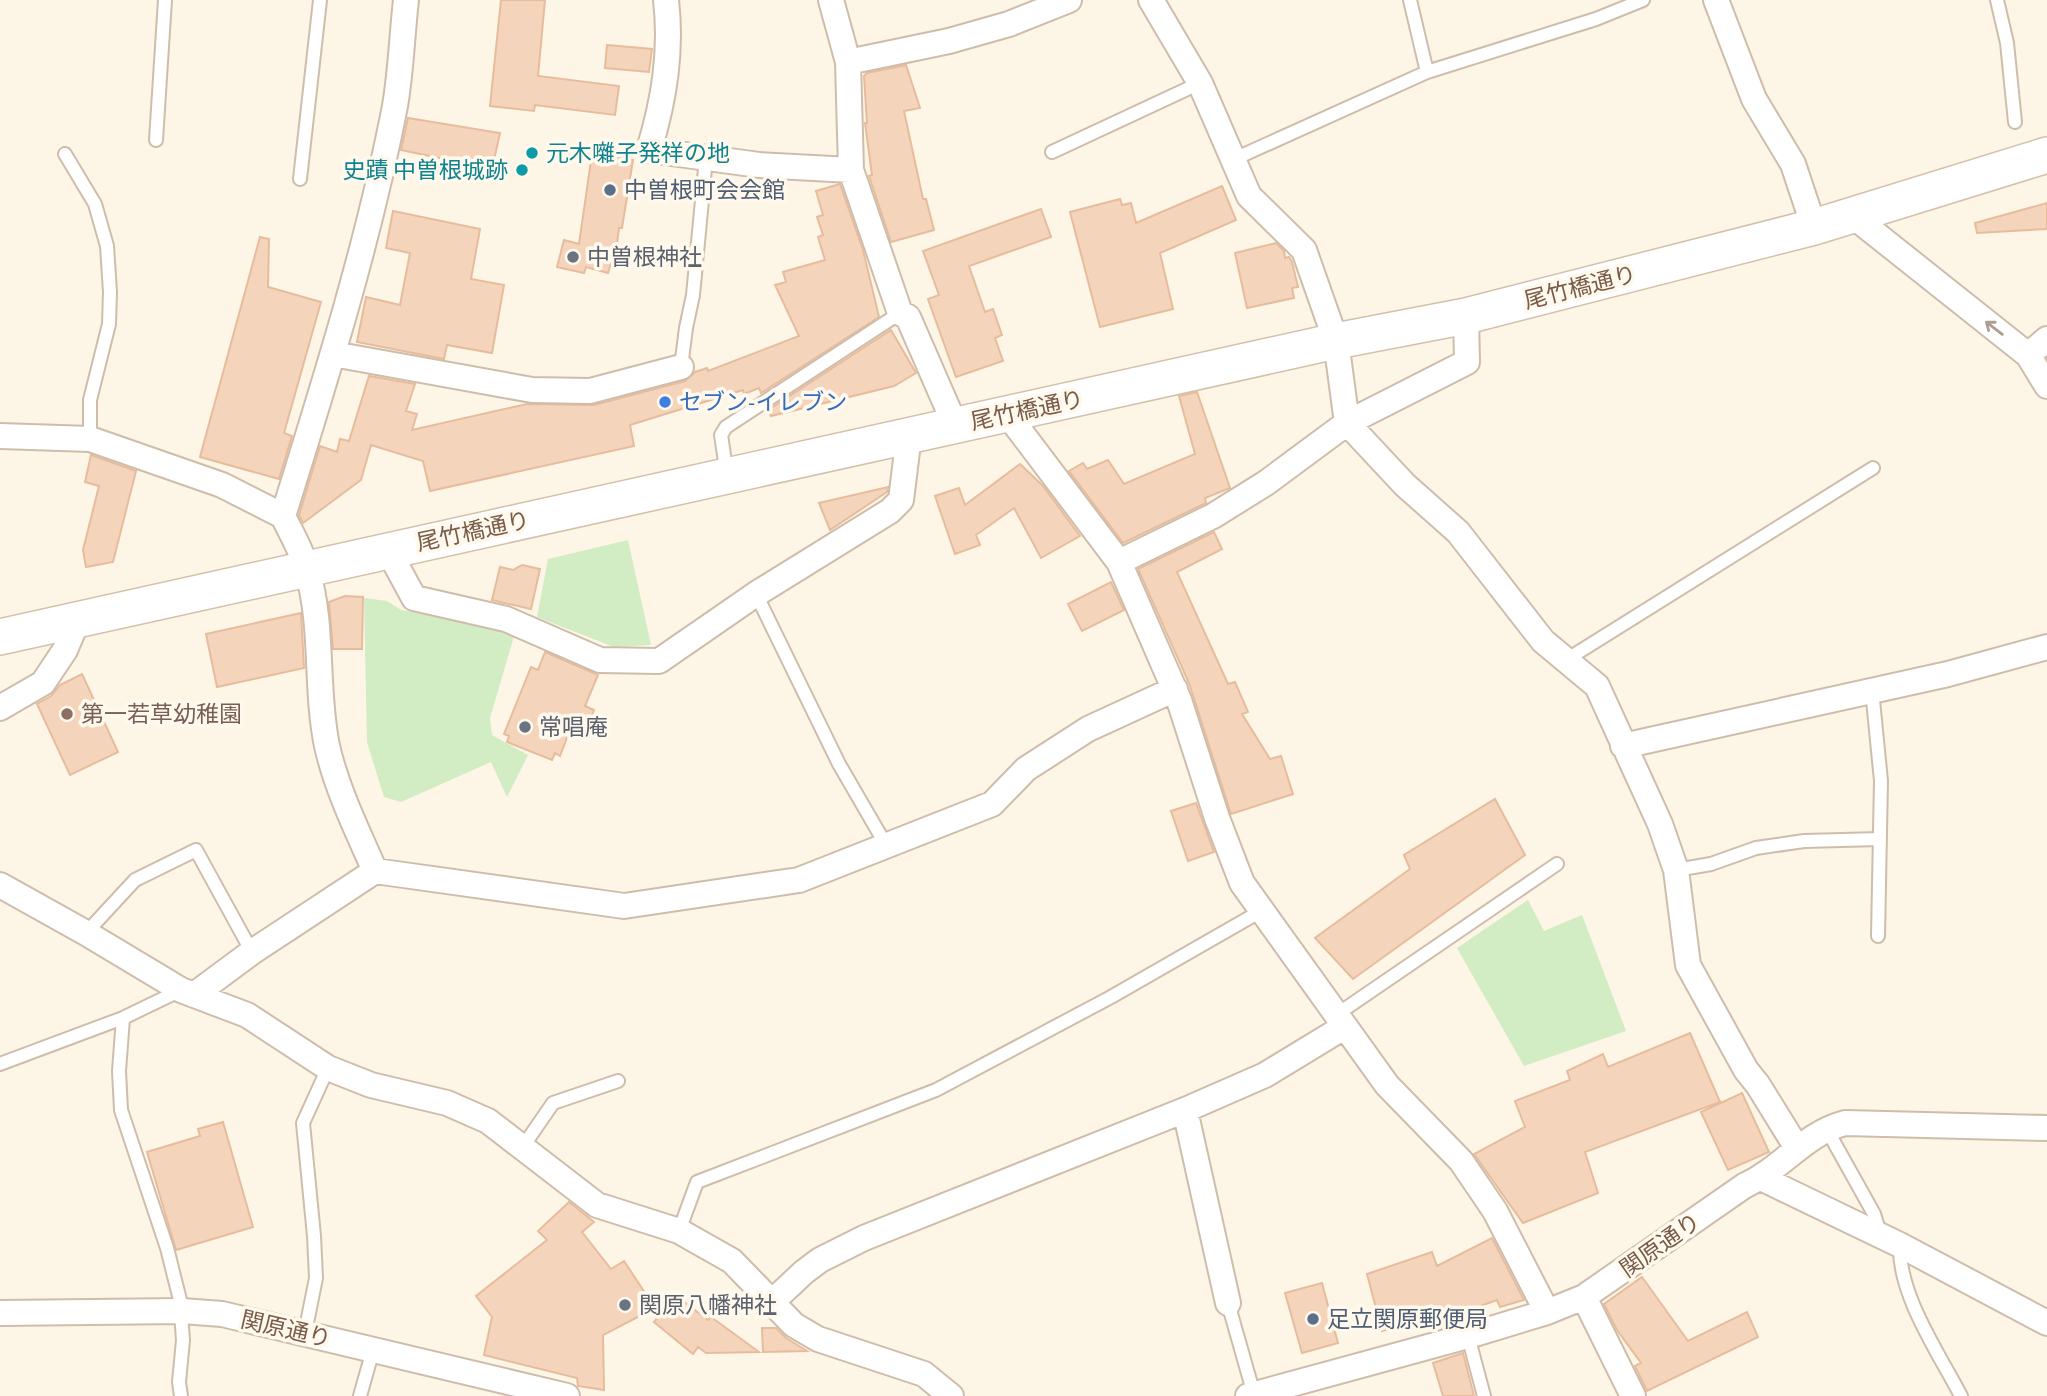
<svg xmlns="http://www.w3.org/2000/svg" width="2047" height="1396" font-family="'Source Sans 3','Noto Sans JP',sans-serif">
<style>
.green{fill:#d2ecc3}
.building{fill:#f4d5bc;stroke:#e7bc9c;stroke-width:2}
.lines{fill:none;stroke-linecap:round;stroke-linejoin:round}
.service-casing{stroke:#cfbdab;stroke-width:16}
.minor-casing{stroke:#cfbdab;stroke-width:28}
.secondary-casing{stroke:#d5c0ab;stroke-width:38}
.service{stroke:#fff;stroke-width:12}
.minor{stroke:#fff;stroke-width:24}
.secondary{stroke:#fff;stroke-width:35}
.oneway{stroke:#ae9d92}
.culture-dot{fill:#0f9aa8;stroke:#fff9ed;stroke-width:2.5}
.service-dot{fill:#5c6f8a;stroke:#fff9ed;stroke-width:2.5}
.worship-dot{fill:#6b7280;stroke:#fff9ed;stroke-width:2.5}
.shop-dot{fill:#3f7fe0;stroke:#fff9ed;stroke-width:2.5}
.education-dot{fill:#8d6e63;stroke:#fff9ed;stroke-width:2.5}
.labels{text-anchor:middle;stroke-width:7;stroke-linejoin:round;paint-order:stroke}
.culture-label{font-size:23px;fill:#0d838f;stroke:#fff9ed;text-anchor:start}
.service-label{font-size:23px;fill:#4e5e75;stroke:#fff9ed;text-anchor:start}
.worship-label{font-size:23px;fill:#5b616d;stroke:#fff9ed;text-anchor:start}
.street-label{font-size:23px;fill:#785c49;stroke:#fff9ed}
.shop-label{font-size:23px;fill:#366cbe;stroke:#fff9ed;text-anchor:start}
.education-label{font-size:23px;fill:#785e54;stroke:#fff9ed;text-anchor:start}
</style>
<rect width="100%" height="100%" fill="#fdf5e6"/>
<!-- green -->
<path class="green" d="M 628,540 L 651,645 L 614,647 L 537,617 L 548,559 Z
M 364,598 L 387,601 L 401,610 L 499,628 L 515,633 L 490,718 L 492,735 L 528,755 L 507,797 L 491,762 L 401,802 L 384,797 L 367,742 Z
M 1528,900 L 1544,931 L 1582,915 L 1626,1031 L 1524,1066 L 1457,948 Z"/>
<!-- building -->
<path class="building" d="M 501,0 L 545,0 L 538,76 L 619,86 L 615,115 L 535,105 L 534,111 L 490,106 Z
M 607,45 L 652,49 L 649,72 L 605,68 Z
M 906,65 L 920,108 L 904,111 L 923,199 L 926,199 L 934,230 L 891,242 L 869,176 L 872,175 L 865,123 L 867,123 L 864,76 L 867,73 Z
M 408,118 L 500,133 L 492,169 L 401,150 Z
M 592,154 L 633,160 L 622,228 L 619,228 L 617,243 L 608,273 L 586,267 L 584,273 L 557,267 L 564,240 L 579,244 Z
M 840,184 L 863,250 L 879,317 L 761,393 L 759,388 L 744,394 L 743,390 L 630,425 L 634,446 L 430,491 L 423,461 L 371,445 L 361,480 L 303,523 L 299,515 L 320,446 L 337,452 L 340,439 L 349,441 L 369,376 L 415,384 L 406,411 L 417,414 L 412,430 L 527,404 L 594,405 L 685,381 L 695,372 L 707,368 L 708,371 L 799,336 L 775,285 L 786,282 L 783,272 L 825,260 L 818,237 L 823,235 L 817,217 L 823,215 L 816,191 Z
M 1222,186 L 1236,220 L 1160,253 L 1173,309 L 1100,327 L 1070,212 L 1120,199 L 1122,205 L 1131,203 L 1136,223 Z
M 2047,203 L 2047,229 L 1977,233 L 1975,223 Z
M 1041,209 L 1051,237 L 969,266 L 985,312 L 993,309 L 1002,335 L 995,338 L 1003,361 L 956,377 L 928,299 L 939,295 L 923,251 Z
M 393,211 L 480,229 L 471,279 L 504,285 L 492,353 L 447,345 L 444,359 L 357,342 L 366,297 L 400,305 L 410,253 L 386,248 Z
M 260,237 L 269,239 L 268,287 L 321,302 L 284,433 L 292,436 L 279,479 L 200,457 Z
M 1276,243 L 1284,251 L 1285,258 L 1289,257 L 1292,262 L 1298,287 L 1292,288 L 1294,298 L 1247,308 L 1235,253 Z
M 891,330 L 916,373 L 894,386 L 771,416 L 768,410 Z
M 1197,392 L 1230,488 L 1205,498 L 1206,503 L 1123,543 L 1069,471 L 1083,463 L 1087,469 L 1108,460 L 1124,484 L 1195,454 L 1179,396 Z
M 91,455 L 136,471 L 113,562 L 86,567 L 83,550 L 99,486 L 85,482 Z
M 1020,464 L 1043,486 L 1080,536 L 1041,558 L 1014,508 L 976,535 L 980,545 L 955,554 L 935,496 L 959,488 L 965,505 Z
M 888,487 L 887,492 L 830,530 L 819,503 Z
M 1214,532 L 1222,549 L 1177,572 L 1228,684 L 1235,682 L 1248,712 L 1242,714 L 1270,759 L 1281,756 L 1293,794 L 1231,814 L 1189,683 L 1138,569 Z
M 522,565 L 540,569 L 531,609 L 492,600 L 500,567 L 513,570 Z
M 1111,582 L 1124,610 L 1082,631 L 1068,604 Z
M 345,596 L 363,597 L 362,649 L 333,649 L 329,602 Z
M 301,613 L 304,668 L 217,687 L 206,634 Z
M 545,652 L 598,675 L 585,706 L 594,710 L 584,735 L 570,730 L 560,756 L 555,753 L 552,760 L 507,742 L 509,736 L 504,734 L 531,667 L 538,670 Z
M 82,674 L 118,752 L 70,775 L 37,704 L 51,696 L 60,685 Z
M 1495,799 L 1525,855 L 1353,979 L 1315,938 L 1410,869 L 1404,855 Z
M 1196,803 L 1214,852 L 1188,861 L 1171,811 Z
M 1690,1033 L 1720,1102 L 1585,1152 L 1598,1193 L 1523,1223 L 1474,1154 L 1525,1127 L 1515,1101 L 1570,1080 L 1567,1071 L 1603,1054 L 1608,1067 Z
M 1742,1093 L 1769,1152 L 1728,1170 L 1701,1112 Z
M 223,1122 L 253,1227 L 176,1250 L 147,1152 L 200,1136 L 198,1129 Z
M 569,1202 L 594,1222 L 582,1232 L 611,1269 L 624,1261 L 655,1308 L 603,1335 L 604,1390 L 578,1386 L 577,1378 L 484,1355 L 492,1317 L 476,1296 L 547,1240 L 538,1231 Z
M 1492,1238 L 1524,1300 L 1500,1307 L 1497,1300 L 1452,1316 L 1455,1324 L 1432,1331 L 1427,1319 L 1382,1331 L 1367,1274 L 1432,1252 L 1437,1266 Z
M 1642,1277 L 1688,1341 L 1747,1312 L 1758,1337 L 1647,1391 L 1635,1366 L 1641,1363 L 1617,1330 L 1604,1304 Z
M 1322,1283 L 1338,1343 L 1302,1353 L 1285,1293 Z
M 675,1295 L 708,1320 L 711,1317 L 759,1352 L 706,1353 L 698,1347 L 693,1354 L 654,1322 Z
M 762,1328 L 776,1328 L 786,1338 L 807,1351 L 763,1352 Z
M 1463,1353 L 1474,1396 L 1443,1396 L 1433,1363 Z"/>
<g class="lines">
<!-- service casing -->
<g class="service-casing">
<path id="service" d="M 1410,0 L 1427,72
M 1997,0 L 2007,43 L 2015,122
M 156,140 L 165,0
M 1052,152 L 1200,83
M 65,154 L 95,204 L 107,246 L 110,292 L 109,324 L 90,400 L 90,439
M 1232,160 L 1427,72 L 1596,19 L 1643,0
M 300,179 L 320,0
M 681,367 L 686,328 L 693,295 L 706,158
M 727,475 L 721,435 L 726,427 L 900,313
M 756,594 L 839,764 L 886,845
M 1566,660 L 1873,468
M 1872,690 L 1881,781 L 1878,936
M 1676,870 L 1711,864 L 1756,848 L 1804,841 L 1880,839
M 86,933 L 135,880 L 196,850 L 252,952
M 1336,1015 L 1557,864
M 123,1018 L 119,1071 L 121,1110 L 167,1248 L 180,1300 L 183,1340 L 179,1382 L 181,1396
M 0,1064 L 123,1018 L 181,990
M 1826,1128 L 1874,1214 L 1880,1233
M 522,1148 L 553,1103 L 618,1081
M 679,1231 L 697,1182 L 936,1090 L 1111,997 L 1261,911
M 1900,1245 C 1898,1294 1938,1352 1961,1396
M 1228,1303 L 1251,1384
M 305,1333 L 316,1278 L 314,1236 L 303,1123 L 328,1068
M 1468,1336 L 1484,1396
M 360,1396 L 373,1350"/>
</g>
<!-- minor casing -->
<g class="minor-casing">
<path id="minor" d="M 406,0 C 402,35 401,71 395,106 C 368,245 325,381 283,516 C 291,533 302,551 307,570 C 324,626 315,688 327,746 C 337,790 357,830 375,871 L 624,906 L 799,880 L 992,804 L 1026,769 L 1088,729 L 1175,689
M 666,0 C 672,52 664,100 649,150 L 759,165 L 851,170
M 831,0 L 848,62 L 851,170 L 900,313 L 908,317 L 955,425
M 1151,0 L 1200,83 L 1249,196 L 1304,250 L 1336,341 L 1347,423 L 1405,485 L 1458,532 L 1543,641 L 1597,686 L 1660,824 L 1676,870 L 1688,965 L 1746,1070 L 1758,1085 L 1797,1148
M 1716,0 L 1754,99 L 1793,164 L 1814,227
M 848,62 L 949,41 L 1009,24 L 1069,0
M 1853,216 L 2028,355 L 2047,339
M 333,354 L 532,390 L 590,391 L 681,367
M 2028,355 L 2047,386
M 1008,415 L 1119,562 L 1179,700 L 1217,818 L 1242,883 L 1387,1085 L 1461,1161 L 1495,1211 L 1547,1312
M 0,436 L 90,439 L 222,485 L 283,516
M 388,550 L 414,598 L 506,619 L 600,660 L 659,661 L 756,594 L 890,511 L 901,500 L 909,435
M 1119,562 L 1213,516 L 1266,483 L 1347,423 L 1467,362 L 1466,316
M 0,708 L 43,683 L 65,650 L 78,619
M 1623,746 L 1948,674 L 2047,647
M 0,885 L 86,933 L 181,990 L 247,1015 L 328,1068 L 371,1085 L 447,1103 L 488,1121 L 597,1205 L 679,1231 L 732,1261 L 794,1325 L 818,1339 L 924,1374 L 951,1396
M 194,995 L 252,952 L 375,871
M 1185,1110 L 1228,1303
M 1761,1178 L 1900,1245 L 2047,1323
M 1584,1297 L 1633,1396
M 772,1302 L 804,1272 L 820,1260 L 864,1238 L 1185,1110 L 1265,1075 L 1344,1027
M 0,1313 L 182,1311 L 222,1314 L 567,1396
M 1248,1396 L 1468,1336 L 1547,1312 L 1584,1297 L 1744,1186 C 1783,1168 1804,1134 1845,1123 L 2047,1128"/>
</g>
<!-- secondary casing -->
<g class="secondary-casing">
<path id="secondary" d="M 0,637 L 1336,341 L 1466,316 L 1814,227 L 2047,155"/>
</g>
<!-- service -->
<use href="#service" class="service"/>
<!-- minor -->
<use href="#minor" class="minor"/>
<!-- secondary -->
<use href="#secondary" class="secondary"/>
</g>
<!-- one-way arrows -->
<defs><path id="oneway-shaft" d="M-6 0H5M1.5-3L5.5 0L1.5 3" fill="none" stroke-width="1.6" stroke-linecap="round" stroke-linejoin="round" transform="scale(1.75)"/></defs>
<use class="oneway" href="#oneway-shaft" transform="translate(1994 328) rotate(-142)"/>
<!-- markers -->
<g class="culture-dot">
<circle cx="532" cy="153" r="7"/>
<circle cx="522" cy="170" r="7"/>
</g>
<g class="service-dot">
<circle cx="610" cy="190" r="7"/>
<circle cx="1313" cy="1319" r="7"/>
</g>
<g class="worship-dot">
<circle cx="573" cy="257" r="7"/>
<circle cx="525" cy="727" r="7"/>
<circle cx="625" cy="1305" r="7"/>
</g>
<circle class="shop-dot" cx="665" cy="402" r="7"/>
<circle class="education-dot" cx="67" cy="714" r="7"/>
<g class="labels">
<!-- culture labels -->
<g class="culture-label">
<text x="546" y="161">元木囃子発祥の地</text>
<text x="508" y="178" text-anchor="end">史蹟 中曽根城跡</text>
</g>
<!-- service labels -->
<g class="service-label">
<text x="624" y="198">中曽根町会会館</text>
<text x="1327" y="1327">足立関原郵便局</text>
</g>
<!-- worship labels -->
<g class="worship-label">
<text x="587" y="265">中曽根神社</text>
<text x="539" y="735">常唱庵</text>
<text x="639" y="1313">関原八幡神社</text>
</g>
<!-- street labels -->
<g class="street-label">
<text transform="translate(1580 287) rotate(-14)" y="8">尾竹橋通り</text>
<text transform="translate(1027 410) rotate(-12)" y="8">尾竹橋通り</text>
<text transform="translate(473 531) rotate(-12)" y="8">尾竹橋通り</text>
<text transform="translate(1660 1245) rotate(-35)" y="8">関原通り</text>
<text transform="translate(286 1329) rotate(13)" y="8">関原通り</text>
</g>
<!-- shop labels -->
<g class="shop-label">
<text x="679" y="410">セブン-イレブン</text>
</g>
<!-- education labels -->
<g class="education-label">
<text x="81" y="722">第一若草幼稚園</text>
</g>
</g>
</svg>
